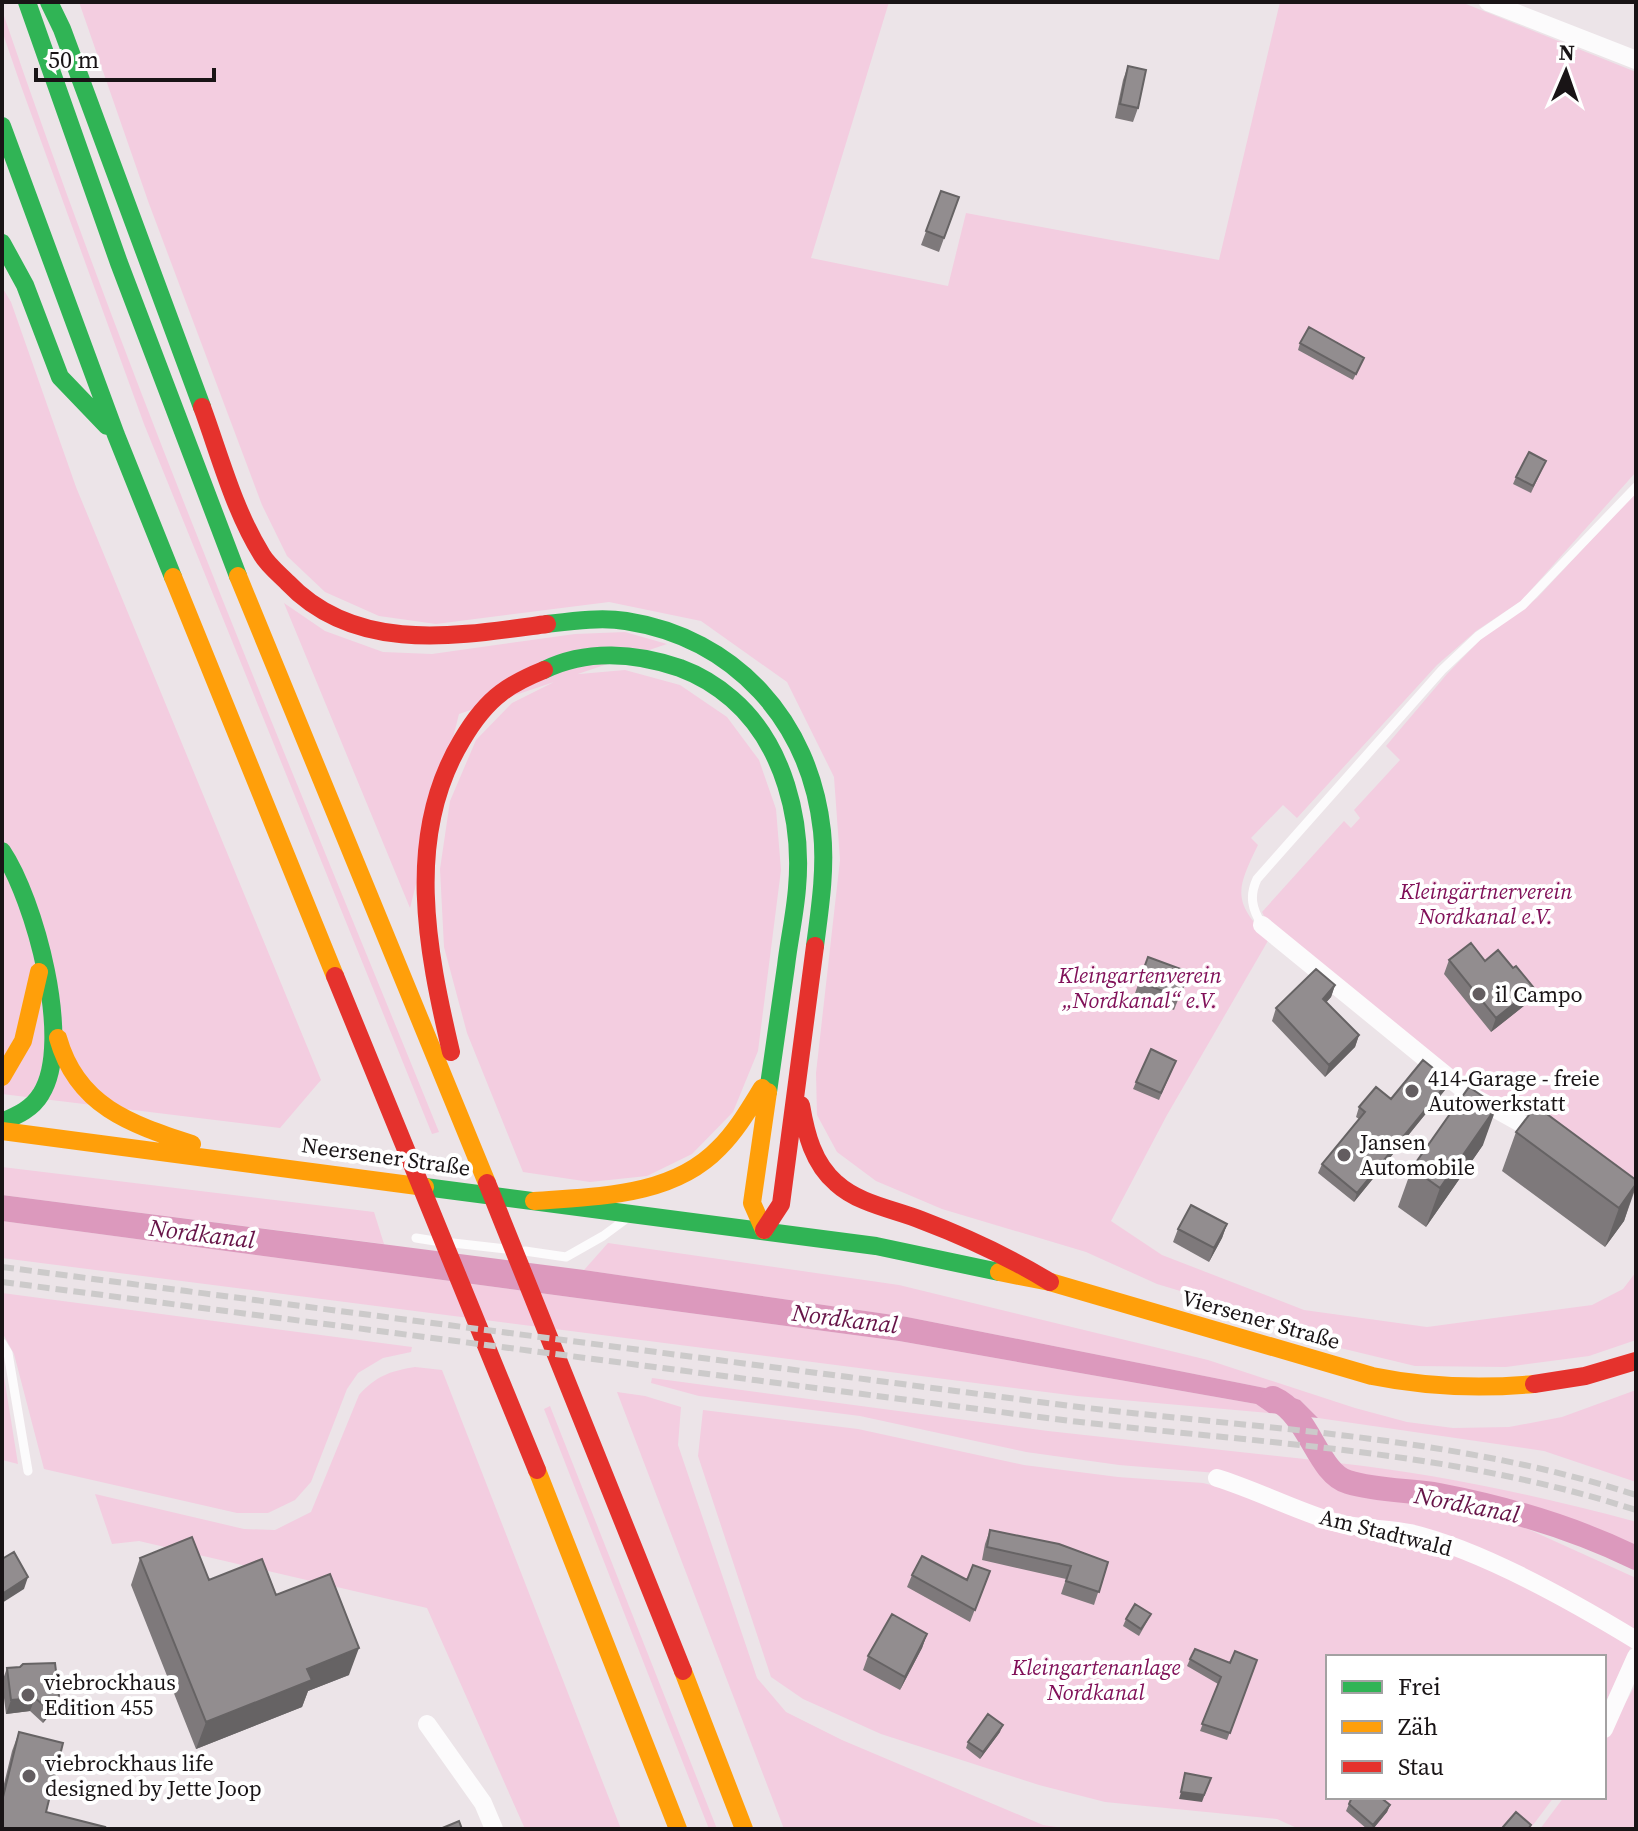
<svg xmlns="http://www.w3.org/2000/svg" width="1638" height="1831" font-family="'Source Serif 4',serif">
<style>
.green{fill:#f3cde0}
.water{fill:#dc99bd}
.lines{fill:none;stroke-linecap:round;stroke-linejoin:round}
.canal{stroke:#dc99bd;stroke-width:24}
.lane{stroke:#fcfbfc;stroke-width:9}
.street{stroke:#fcfbfc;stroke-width:18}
.fast{stroke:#30b455;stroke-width:18}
.slow{stroke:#ff9f0a;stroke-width:18}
.jam{stroke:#e5322d;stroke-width:18}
.rail{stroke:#cccaca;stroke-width:6;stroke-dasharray:12 6;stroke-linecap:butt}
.wall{fill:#7e797b}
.shaded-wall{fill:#666364}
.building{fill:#928d8f;stroke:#666364;stroke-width:2}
.poi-dot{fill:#635d60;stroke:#fff;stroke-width:3}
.labels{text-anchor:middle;stroke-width:8;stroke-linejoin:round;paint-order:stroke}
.park-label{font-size:22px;font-style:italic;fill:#811159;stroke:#fff}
.poi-label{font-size:22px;fill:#191416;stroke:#fff;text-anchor:start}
.street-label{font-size:22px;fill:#191416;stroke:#fff}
.water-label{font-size:24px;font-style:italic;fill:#661347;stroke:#fff}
</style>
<rect width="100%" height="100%" fill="#ece4e8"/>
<!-- green -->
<path class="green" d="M 79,2 L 889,2 L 811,258 L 948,286 L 966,213 L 1219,260 L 1280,2 L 1461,2 L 1636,72 L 1636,472 L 1521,601 L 1476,631 L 1437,665 L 1297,818 L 1283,805 L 1251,838 L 1258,845 C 1236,890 1232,901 1269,939 L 1167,1115 L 1111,1221 L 1162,1255 L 1304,1310 L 1427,1327 L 1592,1305 L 1623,1289 L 1636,1272 L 1636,1340 L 1589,1356 L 1506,1367 L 1415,1366 L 1332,1346 L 1227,1305 L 1157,1284 L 1086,1252 L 942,1209 L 876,1181 L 837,1152 L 817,1115 L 816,1073 L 840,860 L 834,777 L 787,682 L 701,621 L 609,602 L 436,624 L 379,616 L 325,592 L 287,556 L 262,505 L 148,201 Z
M 2,10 C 131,390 288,760 439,1132 L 432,1134 L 144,424 L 21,86 L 2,31 Z
M 2,287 L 11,302 L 76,487 L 321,1080 L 280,1128 L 2,1094 Z
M 1636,492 L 1636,1194 L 1519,1098 L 1507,1108 L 1475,1087 L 1266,920 L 1262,912 L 1344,821 L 1351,828 L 1360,818 L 1354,810 L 1400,760 L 1386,746 L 1447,674 L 1482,638 L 1537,598 Z
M 284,603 L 325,631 L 383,652 L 432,654 L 575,634 L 625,632 L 667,644 L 459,714 L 410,908 Z
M 625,670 L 680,685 L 727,717 L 759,760 L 776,809 L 781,870 L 758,1051 L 733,1112 L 692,1154 L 647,1176 L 590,1182 L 523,1172 L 467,1033 L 444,947 L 440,869 L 450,801 L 476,740 L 512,703 L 568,675 Z
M 2,1167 L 374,1212 L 384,1244 L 2,1195 Z
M 2,1221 L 899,1341 L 1256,1404 L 1269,1413 L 1077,1396 L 2,1258 Z
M 608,1243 L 899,1285 L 1208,1360 L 1355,1408 L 1407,1422 L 1453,1428 L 1509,1427 L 1562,1417 L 1636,1390 L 1636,1482 L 1544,1451 L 1318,1418 L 1300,1400 L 1265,1388 L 907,1317 L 584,1270 Z
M 2,1293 L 412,1347 L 411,1352 L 383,1358 L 358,1373 L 347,1389 L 311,1482 L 295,1500 L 268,1513 L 237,1513 L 44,1469 L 14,1354 L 2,1332 Z
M 2,1364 L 18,1464 L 2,1460 Z
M 415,1367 L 442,1370 L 621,1829 L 525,1829 L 427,1608 L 139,1541 L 112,1544 L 95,1494 L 244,1529 L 275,1530 L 311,1512 L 359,1395 C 376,1376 390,1371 415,1367 Z
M 652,1378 L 1048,1431 L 1314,1460 L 1329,1482 L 1346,1491 L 1442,1505 L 1508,1520 L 1636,1578 L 1636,1633 L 1535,1579 L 1333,1515 L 1217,1473 L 1119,1465 L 1026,1452 L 860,1416 L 699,1396 L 651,1383 Z
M 617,1392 L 645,1396 L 681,1407 L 678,1445 L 757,1678 L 786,1712 L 842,1740 L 1043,1825 L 1071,1829 L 784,1829 Z
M 550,1406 L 717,1829 L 709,1829 L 544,1409 Z
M 703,1410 L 858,1429 L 1024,1465 L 1118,1477 L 1203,1483 L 1248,1494 L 1459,1555 L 1538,1592 L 1631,1647 L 1604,1706 L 1604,1657 L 1328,1657 L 1328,1797 L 1554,1797 L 1530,1829 L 1299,1829 L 1277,1819 L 1105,1802 L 1039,1785 L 881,1734 L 803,1699 L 771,1677 L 698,1456 Z
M 1338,1463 C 1438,1474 1536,1495 1633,1521 L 1636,1522 L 1636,1547 L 1579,1522 L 1515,1503 L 1442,1488 L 1361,1477 Z
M 1636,1684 L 1636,1829 L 1540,1829 L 1564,1797 L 1604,1797 L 1604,1741 Z"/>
<!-- water -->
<path class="water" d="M 2,1195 L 584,1270 L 907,1317 L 1265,1388 L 1300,1400 L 1318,1418 L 1269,1413 L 1256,1404 L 899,1341 L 2,1221 Z"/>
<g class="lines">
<!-- canal -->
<path class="canal" d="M 1273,1398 C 1310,1414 1317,1473 1348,1482 C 1377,1491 1410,1490 1439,1495 C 1507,1508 1574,1528 1636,1558"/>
<!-- lane -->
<path class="lane" d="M 1262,925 C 1252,909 1249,896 1257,879 L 1442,670 L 1478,636 L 1523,605 L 1636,487
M 416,1238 L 435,1241
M 453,1243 L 506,1249
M 525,1251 L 566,1257 L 603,1236 L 626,1219
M 2,1343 L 8,1353 L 28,1471"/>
<!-- street -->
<path class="street" d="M 1488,2 L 1636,60
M 1262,925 L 1470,1095 L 1544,1136
M 1217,1478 C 1256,1490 1292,1509 1331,1521 C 1356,1529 1384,1528 1410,1533 C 1482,1550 1572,1601 1636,1640
M 427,1724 L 483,1803 L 494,1829
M 1604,1729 L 1636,1657"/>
<!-- fast -->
<path class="fast" d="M 27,2 L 119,263 L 238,576
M 49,2 L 62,29 L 202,407
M 2,126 L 116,435 L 173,577
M 2,243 L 25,285 L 60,377 L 107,426
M 547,624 C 572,621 601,617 626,621 C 735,638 810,721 822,831 C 826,869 820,908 815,946
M 544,670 C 587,649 636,653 680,668 C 699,675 717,686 732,699 C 784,744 803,821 797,888 C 795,914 789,940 786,966 C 780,1008 774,1050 768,1092
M 2,851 C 34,898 74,1042 41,1094 C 32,1109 18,1115 2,1122
M 425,1187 L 876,1246 L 999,1272"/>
<!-- slow -->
<path class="slow" d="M 238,576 L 487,1183
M 173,577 L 335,976
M 58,1038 C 77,1106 130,1124 192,1144
M 2,1077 L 23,1041 L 39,972
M 2,1131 L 425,1187
M 534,1201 C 597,1196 672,1197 719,1148 C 737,1130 749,1109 762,1088
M 764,1230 L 752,1203 L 768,1092
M 999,1272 L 1050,1282 L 1372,1376 C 1426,1387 1479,1389 1534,1384
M 537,1470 L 678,1829
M 683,1671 L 744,1829"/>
<!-- jam -->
<path class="jam" d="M 202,407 C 220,456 234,510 262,555 C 268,565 279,574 287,582 C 356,655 458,636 547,624
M 335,976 L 537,1470
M 451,1052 C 427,950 404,836 462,740 C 472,723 485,705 501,693 C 514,683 529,676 544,670
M 801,1105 C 806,1134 813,1163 836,1183 C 859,1204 893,1209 921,1220 C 966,1237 1009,1257 1050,1282
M 487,1183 L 683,1671
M 764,1230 L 781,1204 L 815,946
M 1534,1384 L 1585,1376 L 1636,1361"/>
<!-- rail -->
<path class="rail" d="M 2,1267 C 353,1313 704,1358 1055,1404 C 1250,1429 1448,1434 1636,1495
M 2,1282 C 350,1327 699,1373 1047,1418 C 1245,1443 1445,1448 1636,1510"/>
</g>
<!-- wall -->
<path class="wall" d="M 1128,66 L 1138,108 L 1133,122 L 1115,118 L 1123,80 Z
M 941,191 L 959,197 L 939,252 L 921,245 Z
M 1300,343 L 1364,358 L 1353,380 L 1298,350 Z
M 1546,461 L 1531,493 L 1513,484 L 1516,477 Z
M 1148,957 L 1189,972 L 1174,1010 L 1134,996 Z
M 1449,960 L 1485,961 L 1513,968 L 1534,988 L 1529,1002 L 1491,1032 L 1444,974 Z
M 1335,985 L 1331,997 L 1326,1002 L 1359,1035 L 1355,1047 L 1325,1077 L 1272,1021 L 1276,1008 Z
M 1176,1061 L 1159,1100 L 1133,1089 L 1136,1082 Z
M 1449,1081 L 1445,1090 L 1354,1202 L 1318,1173 L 1322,1164 L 1359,1119 L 1356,1117 L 1359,1107 L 1391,1099 Z
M 1516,1132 L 1636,1180 L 1636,1187 L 1624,1221 L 1605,1247 L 1502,1171 Z
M 1483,1145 L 1426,1227 L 1398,1207 L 1412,1168 Z
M 1227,1224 L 1222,1238 L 1209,1262 L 1173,1242 L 1178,1229 Z
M 990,1530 L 1108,1562 L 1094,1605 L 1061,1594 L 1066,1579 L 982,1560 L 985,1544 Z
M 140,1558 L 209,1580 L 276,1595 L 349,1675 L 308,1691 L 302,1707 L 196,1749 L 131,1585 Z
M 990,1571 L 970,1622 L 907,1587 L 912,1575 L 967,1580 Z
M 1126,1619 L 1148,1620 L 1139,1636 L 1123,1626 Z
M 927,1634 L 922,1648 L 900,1690 L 863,1670 L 868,1656 Z
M 1190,1659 L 1230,1663 L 1257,1660 L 1227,1740 L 1200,1731 L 1218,1684 L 1187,1666 Z
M 7,1668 L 54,1710 L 43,1723 L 30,1711 L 6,1714 L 2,1682 Z
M 19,1732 L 2,1829 L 2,1792 L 12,1751 Z
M 1000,1732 L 980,1759 L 966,1748 L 968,1742 Z
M 1352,1797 L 1390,1805 L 1387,1812 L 1373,1829 L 1367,1829 L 1346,1811 Z"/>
<!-- shaded-wall -->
<path class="shaded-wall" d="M 1335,985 L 1331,997 L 1319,1011 L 1323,999 Z
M 1534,988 L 1529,1002 L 1491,1032 L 1496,1018 Z
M 1359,1035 L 1355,1047 L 1325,1077 L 1329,1065 Z
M 1449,1081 L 1445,1090 L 1354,1202 L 1357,1193 Z
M 1497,1106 L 1483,1145 L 1426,1227 L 1440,1188 Z
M 1636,1184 L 1624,1221 L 1605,1247 L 1619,1208 Z
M 1227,1224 L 1222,1238 L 1209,1262 L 1214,1248 Z
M 28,1577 L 24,1589 L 2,1603 L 2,1594 Z
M 927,1634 L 922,1648 L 900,1690 L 905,1677 Z
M 359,1648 L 349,1675 L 308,1691 L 302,1707 L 196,1749 L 206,1722 L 307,1669 Z
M 59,1696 L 54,1710 L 43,1723 L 48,1709 Z
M 35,1698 L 30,1711 L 6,1714 L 11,1700 Z
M 1003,1725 L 1000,1732 L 980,1759 L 983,1752 Z
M 1211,1778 L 1202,1802 L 1179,1799 L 1181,1792 Z
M 1390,1805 L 1387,1812 L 1373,1829 L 1372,1829 L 1373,1825 Z"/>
<!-- building -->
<path class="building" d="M 1128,66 L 1146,70 L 1138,108 L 1120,104 Z
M 941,191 L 959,197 L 944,238 L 926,231 Z
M 1309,327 L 1364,358 L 1356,374 L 1300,343 Z
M 1529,452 L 1546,461 L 1533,486 L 1516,477 Z
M 1471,943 L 1485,961 L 1498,950 L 1513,968 L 1516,966 L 1534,988 L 1496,1018 L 1449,960 Z
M 1148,957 L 1189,972 L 1179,997 L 1139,982 Z
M 1316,969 L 1335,985 L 1323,999 L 1359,1035 L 1329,1065 L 1276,1008 Z
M 1151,1049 L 1176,1061 L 1161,1093 L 1136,1082 Z
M 1423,1060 L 1449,1081 L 1357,1193 L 1322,1164 L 1365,1112 L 1359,1107 L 1376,1087 L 1391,1099 Z
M 1469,1087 L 1497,1106 L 1440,1188 L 1412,1168 Z
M 1536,1106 L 1636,1180 L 1636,1184 L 1619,1208 L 1516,1132 Z
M 1191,1205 L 1227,1224 L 1214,1248 L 1178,1229 Z
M 990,1530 L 1059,1544 L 1108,1562 L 1099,1592 L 1066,1581 L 1071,1566 L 987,1547 Z
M 192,1537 L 209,1580 L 262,1559 L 276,1595 L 330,1574 L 359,1648 L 307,1669 L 312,1680 L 206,1722 L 140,1558 Z
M 14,1552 L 28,1577 L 2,1594 L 2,1559 Z
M 922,1556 L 967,1580 L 973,1565 L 990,1571 L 975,1610 L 912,1575 Z
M 1135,1604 L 1151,1614 L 1141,1629 L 1126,1619 Z
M 892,1614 L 927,1634 L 905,1677 L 868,1656 Z
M 1195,1649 L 1230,1663 L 1235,1651 L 1257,1660 L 1230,1733 L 1202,1724 L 1221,1677 L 1190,1659 Z
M 55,1663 L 59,1696 L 48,1709 L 35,1698 L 11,1700 L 7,1668 L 20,1667 L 23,1664 Z
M 988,1714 L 1003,1725 L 983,1752 L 968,1742 Z
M 19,1732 L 63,1743 L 46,1812 L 105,1827 L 104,1829 L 2,1829 L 2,1801 Z
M 1185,1773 L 1211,1778 L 1204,1795 L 1181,1792 Z
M 1352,1797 L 1380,1797 L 1390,1805 L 1373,1825 L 1349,1804 Z
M 1516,1812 L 1531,1825 L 1528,1829 L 1505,1829 L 1503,1827 Z
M 459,1821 L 462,1829 L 440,1829 Z"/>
<!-- markers -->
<g class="poi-dot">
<circle cx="1479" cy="994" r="8"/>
<circle cx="1412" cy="1091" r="8"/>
<circle cx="1344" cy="1155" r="8"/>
<circle cx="28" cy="1695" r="8"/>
<circle cx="29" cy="1776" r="8"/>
</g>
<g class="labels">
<!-- park labels -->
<g class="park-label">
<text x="1486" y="899">Kleingärtnerverein<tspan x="1486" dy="25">Nordkanal e.V.</tspan></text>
<text x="1140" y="983">Kleingartenverein<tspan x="1140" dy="25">„Nordkanal“ e.V.</tspan></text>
<text x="1096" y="1675">Kleingartenanlage<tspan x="1096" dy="25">Nordkanal</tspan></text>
</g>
<!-- poi labels -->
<g class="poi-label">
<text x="1495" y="1002">il Campo</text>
<text x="1428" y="1086">414-Garage - freie<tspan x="1428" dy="25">Autowerkstatt</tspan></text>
<text x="1360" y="1150">Jansen<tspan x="1360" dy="25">Automobile</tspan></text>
<text x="44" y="1690">viebrockhaus<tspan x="44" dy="25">Edition 455</tspan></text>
<text x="45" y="1771">viebrockhaus life<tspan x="45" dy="25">designed by Jette Joop</tspan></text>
</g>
<!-- street labels -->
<g class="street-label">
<text transform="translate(386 1156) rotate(8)" y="8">Neersener Straße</text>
<text transform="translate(1261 1319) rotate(16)" y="8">Viersener Straße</text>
<text transform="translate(1386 1532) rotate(14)" y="8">Am Stadtwald</text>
</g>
<!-- water labels -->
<g class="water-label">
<text transform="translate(202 1234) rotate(7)" y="8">Nordkanal</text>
<text transform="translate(845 1319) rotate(7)" y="8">Nordkanal</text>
<text transform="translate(1467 1505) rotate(11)" y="8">Nordkanal</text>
</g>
</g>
<!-- border -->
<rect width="1638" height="1831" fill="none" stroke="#191416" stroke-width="8"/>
<!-- legend -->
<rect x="1326" y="1655" width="280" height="144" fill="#ffffff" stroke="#a3a1a2" stroke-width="2"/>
<rect x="1342" y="1681" width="40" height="12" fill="#30b455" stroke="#a3a1a2" stroke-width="2"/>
<text x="1398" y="1695" font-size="24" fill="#191416">Frei</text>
<rect x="1342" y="1721" width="40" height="12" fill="#ff9f0a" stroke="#a3a1a2" stroke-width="2"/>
<text x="1398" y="1735" font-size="24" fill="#191416">Zäh</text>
<rect x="1342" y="1761" width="40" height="12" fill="#e5322d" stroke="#a3a1a2" stroke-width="2"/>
<text x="1398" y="1775" font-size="24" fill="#191416">Stau</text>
<!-- north arrow -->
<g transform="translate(1566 72) rotate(2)" stroke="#ffffff" stroke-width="6" paint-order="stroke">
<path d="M0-6L14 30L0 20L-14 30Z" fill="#191416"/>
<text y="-12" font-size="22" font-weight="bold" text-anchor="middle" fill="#191416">N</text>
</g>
<!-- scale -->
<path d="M36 68v12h178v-12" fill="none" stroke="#191416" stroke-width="4"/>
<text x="48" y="68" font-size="24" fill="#191416" stroke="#ffffff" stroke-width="6" paint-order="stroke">50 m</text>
</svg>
